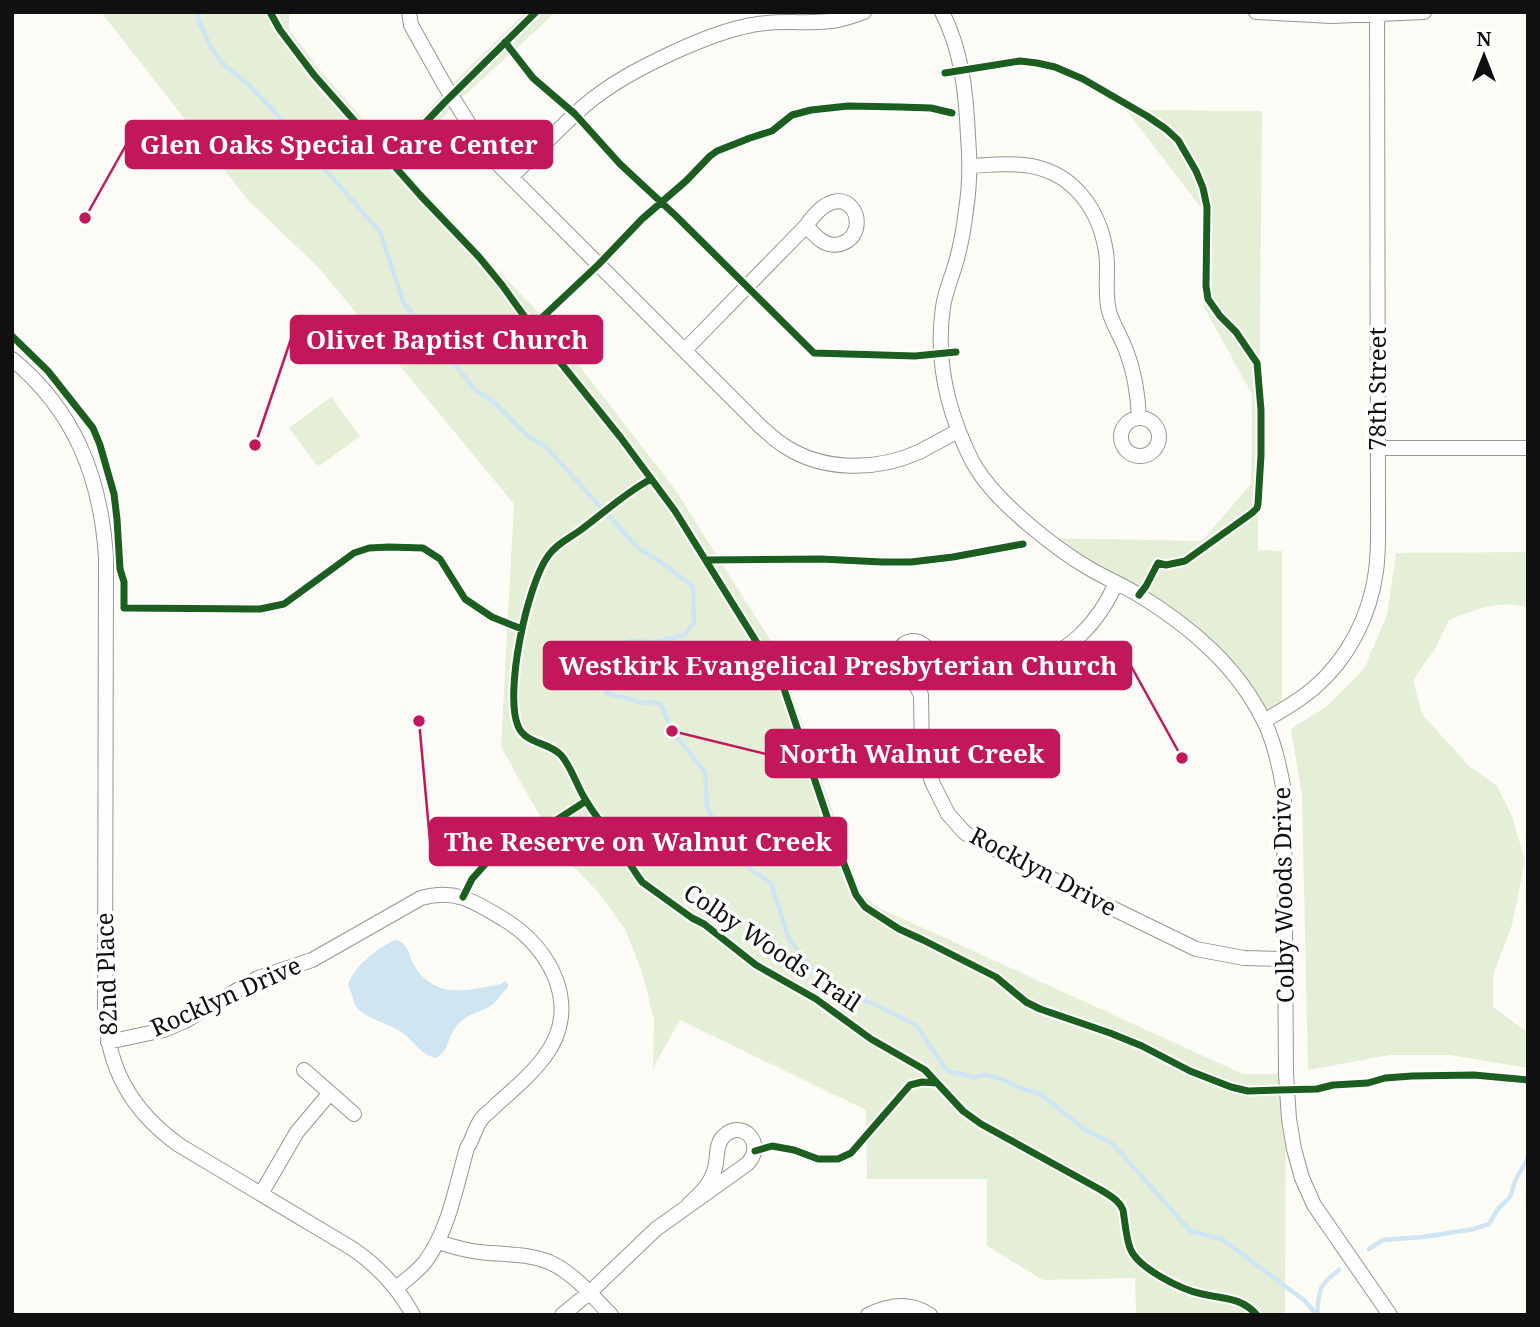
<svg xmlns="http://www.w3.org/2000/svg" width="1540" height="1327" font-family="'Noto Serif',serif">
<style>
.green{fill:#e5efd8}
.water{fill:#d0e5f2}
.lines{fill:none;stroke-linecap:round;stroke-linejoin:round}
.stream{stroke:#d0e5f2;stroke-width:4.5}
.minor-casing{stroke:#969694;stroke-width:16}
.minor{stroke:#fffefe;stroke-width:14}
.cycleway-casing{stroke:#fff;stroke-width:11}
.cycleway{stroke:#1b5e20;stroke-width:7}
.labels{text-anchor:middle;stroke-width:7;stroke-linejoin:round;paint-order:stroke}
.street-label{font-size:24px;fill:#101010;stroke:#fff}
.leader{fill:none;stroke:#c2185b;stroke-width:2.5}
.callout-dot{fill:#c2185b;stroke:#fff;stroke-width:2.5}
.callout{fill:#c2185b;stroke:#c2185b;stroke-width:2.5}
.callout-label{font-size:26px;text-anchor:middle;font-weight:bold;fill:#fff}
</style>
<rect width="100%" height="100%" fill="#fcfbf6"/>
<!-- green -->
<path class="green" d="M 101,12 L 289,12 L 289,29 L 319,69 L 391,151 L 447,89 L 526,12 L 556,12 L 455,104 L 400,168 L 536,310 L 674,488 L 778,652 L 860,891 L 877,907 L 1243,1074 L 1286,1074 L 1285,1315 L 1136,1315 L 1135,1278 L 1043,1280 L 987,1246 L 987,1179 L 867,1179 L 866,1110 L 680,1020 L 653,1068 L 654,1020 L 643,975 L 625,929 L 598,892 L 546,839 L 545,825 L 501,747 L 514,504 L 319,268 L 248,200 Z
M 1126,110 L 1262,111 L 1258,550 L 1282,551 L 1282,709 L 1264,721 L 1190,630 L 1045,538 L 1202,541 L 1251,484 L 1252,394 L 1204,307 L 1202,209 Z
M 331,397 L 360,436 L 318,467 L 289,428 Z
M 1528,552 L 1528,608 C 1500,598 1475,610 1449,620 L 1435,649 L 1413,680 L 1422,714 L 1469,766 L 1497,786 L 1512,816 L 1525,861 L 1512,925 L 1493,975 L 1493,1007 L 1523,1029 L 1528,1031 L 1528,1068 L 1450,1055 L 1390,1055 L 1308,1070 L 1302,796 L 1291,729 L 1327,706 L 1364,669 L 1387,615 L 1396,553 Z"/>
<!-- water -->
<path class="water" d="M 395,940 C 408,942 409,955 414,965 C 420,976 432,986 444,989 C 462,993 483,987 501,984 L 505,981 L 508,984 L 508,987 C 502,993 496,1003 489,1007 C 476,1014 465,1014 456,1027 C 447,1038 449,1053 435,1058 C 419,1053 416,1043 404,1034 C 393,1025 368,1019 359,1010 C 352,1003 353,993 348,985 C 355,965 376,949 395,940 Z"/>
<g class="lines">
<!-- stream -->
<path class="stream" d="M 199,12 L 198,19 L 211,48 L 226,67 L 246,82 L 273,110 L 380,232 L 403,301 L 406,306 L 423,324 L 475,390 L 492,400 L 528,436 L 546,447 L 639,549 L 658,560 L 693,586 L 694,623 L 684,635 L 654,642 L 630,641 L 611,653 L 603,673 L 607,693 L 644,703 L 653,702 L 661,704 L 672,731 L 705,772 L 707,807 L 724,841 L 746,866 L 771,883 L 789,939 L 814,971 L 836,989 L 878,1006 L 916,1025 L 947,1071 L 974,1077 L 985,1075 L 1000,1078 L 1025,1090 L 1039,1093 L 1084,1129 L 1113,1144 L 1190,1231 L 1222,1239 L 1305,1301 L 1317,1315
M 1369,1249 L 1383,1240 L 1423,1237 L 1474,1229 L 1489,1224 L 1498,1209 L 1510,1197 L 1515,1181 L 1528,1158
M 1317,1315 C 1319,1289 1318,1286 1339,1270"/>
<!-- minor casing -->
<g class="minor-casing">
<path id="minor" d="M 409,12 L 411,25 L 444,84 L 487,153 L 761,427 C 768,433 775,440 783,445 C 823,472 876,471 919,452 C 932,445 945,438 958,431
M 942,12 C 962,51 966,93 968,136 C 970,160 970,185 966,210 C 964,227 961,245 956,262 C 952,277 945,292 943,307 C 935,361 948,413 972,461 C 986,486 1006,505 1028,524 C 1048,541 1069,557 1092,570 C 1108,579 1124,586 1139,595 C 1191,627 1237,666 1264,721 C 1275,743 1280,768 1284,792 L 1286,1074 L 1289,1119 L 1294,1149 L 1302,1178 L 1314,1205 L 1390,1315
M 1256,12 L 1332,16 L 1424,12
M 970,166 C 987,165 1006,163 1024,165 C 1071,170 1099,207 1106,252 C 1109,271 1104,292 1109,311 C 1113,325 1121,337 1126,350 C 1135,373 1138,394 1139,418
M 511,177 C 535,154 559,128 584,106 C 611,83 640,68 672,53 C 698,41 724,30 752,25 C 781,19 810,25 838,20 C 847,18 856,15 864,12
M 685,350 L 806,226 C 846,167 875,230 843,243 C 837,246 828,245 822,241 C 816,237 811,231 806,226
M 12,359 C 75,411 101,478 106,558 L 105,1009 C 107,1069 132,1111 179,1145 L 353,1249 C 379,1267 398,1287 413,1315
M1121 437a19 19 0 1 1 38 0a19 19 0 1 1-38 0Z
M 1378,448 L 1528,448
M 927,649 C 934,669 916,681 900,666 C 896,655 899,643 912,641 C 926,640 931,657 942,661 C 954,666 978,664 991,664 C 1001,664 1012,664 1023,663 C 1067,658 1099,622 1116,583
M 910,673 L 921,695 L 922,753 L 933,784 L 948,814 L 965,833 L 1040,873 L 1196,949 L 1244,958 L 1285,959
M 1264,721 C 1281,711 1299,701 1314,688 C 1348,659 1370,616 1376,571 C 1379,550 1378,527 1378,506 L 1377,12
M 108,1042 L 164,1030 L 185,1021 L 258,978 L 312,960 L 421,898 C 456,888 475,902 505,920 C 551,948 582,1007 545,1056 C 532,1074 513,1090 496,1105 C 493,1109 488,1112 484,1116 C 475,1125 474,1138 467,1148 C 456,1186 449,1230 425,1262 C 417,1272 406,1280 396,1288
M 304,1070 L 354,1114
M 261,1194 L 297,1132 L 330,1093
M 438,1242 C 451,1246 465,1251 480,1252 C 504,1255 526,1253 549,1262 C 574,1273 592,1296 611,1315
M 562,1315 L 589,1293 L 656,1229 L 747,1164 C 767,1144 742,1118 724,1136 C 715,1144 718,1158 715,1168 C 711,1184 701,1193 689,1204
M 868,1315 C 888,1305 910,1301 930,1315"/>
</g>
<!-- minor -->
<use href="#minor" class="minor"/>
<!-- cycleway casing -->
<g class="cycleway-casing">
<path id="cycleway" d="M 270,12 L 280,30 L 314,75 L 420,195 L 479,257 L 502,285 L 532,327 L 621,438 L 675,511 L 782,683 L 836,843 L 856,895 L 865,907 L 899,929 L 923,940 L 996,977 L 1026,1002 L 1040,1009 L 1110,1033 L 1142,1046 L 1190,1071 L 1231,1087 L 1248,1091 L 1317,1089 L 1333,1085 L 1368,1083 L 1385,1078 L 1412,1076 L 1474,1075 L 1528,1080
M 505,42 L 533,78 L 575,114 L 620,164 L 676,216 L 814,353 L 915,356 L 956,352
M 945,73 L 1020,61 L 1037,63 L 1055,67 L 1083,79 L 1147,116 L 1166,129 L 1178,140 L 1196,171 L 1203,188 L 1207,207 L 1206,286 L 1208,299 L 1220,316 L 1236,332 L 1257,363 L 1261,410 L 1261,455 L 1258,504 L 1257,508 L 1252,513 L 1185,561 L 1166,565 L 1158,563 L 1146,586 L 1139,595
M 390,160 L 444,103 L 536,12
M 532,327 L 599,264 L 642,219 L 686,181 L 710,156 L 717,151 L 750,138 L 772,131 L 792,115 L 811,110 L 848,106 L 900,107 L 931,108 L 952,113
M 12,336 L 48,371 L 93,428 L 100,445 L 114,494 L 117,519 L 120,569 L 124,582 L 124,608 L 260,609 L 284,604 L 354,553 L 369,548 L 389,547 L 423,548 L 440,559 L 465,599 L 492,617 L 522,629
M 651,479 C 625,493 605,512 582,529 C 570,538 556,544 548,556 C 527,585 504,693 518,726 C 525,744 549,742 561,755 C 573,769 577,788 587,802 C 595,816 606,828 615,841 C 624,854 632,868 642,882 L 692,918 L 704,924 L 756,965 L 816,999 L 871,1039 L 925,1070 L 963,1111 L 981,1124 L 1101,1190 C 1110,1196 1119,1200 1123,1210 C 1125,1222 1126,1237 1130,1248 C 1137,1268 1182,1290 1202,1294 C 1224,1299 1241,1297 1257,1315
M 706,560 L 821,559 L 882,562 L 911,562 L 953,557 L 1023,544
M 463,897 L 472,879 L 488,861 L 532,828 L 555,821 L 586,801
M 755,1151 L 772,1146 L 794,1150 L 818,1159 L 838,1159 L 851,1153 L 910,1085 L 922,1082 L 937,1083"/>
</g>
<!-- cycleway -->
<use href="#cycleway" class="cycleway"/>
</g>
<g class="labels">
<!-- street labels -->
<g class="street-label">
<text transform="translate(1378 389) rotate(-90)" y="8">78th Street</text>
<text transform="translate(1043 872) rotate(28)" y="8">Rocklyn Drive</text>
<text transform="translate(1284 895) rotate(-91)" y="8">Colby Woods Drive</text>
<text transform="translate(772 948) rotate(34)" y="8">Colby Woods Trail</text>
<text transform="translate(107 974) rotate(-92)" y="8">82nd Place</text>
<text transform="translate(226 997) rotate(-24)" y="8">Rocklyn Drive</text>
</g>
</g>
<!-- callouts -->
<path class="leader" d="M85 218L126 145M255 445L291 339M1182 758L1131 666M672 731L766 754M419 721L430 841"/>
<g class="callout-dot">
<circle cx="85" cy="218" r="7"/>
<circle cx="255" cy="445" r="7"/>
<circle cx="1182" cy="758" r="7"/>
<circle cx="672" cy="731" r="7"/>
<circle cx="419" cy="721" r="7"/>
</g>
<g class="callout">
<rect x="126" y="121" width="426" height="47" rx="7"/>
<rect x="291" y="316" width="311" height="47" rx="7"/>
<rect x="544" y="642" width="587" height="47" rx="7"/>
<rect x="766" y="730" width="293" height="47" rx="7"/>
<rect x="430" y="818" width="416" height="47" rx="7"/>
</g>
<g class="callout-label">
<text x="339" y="154">Glen Oaks Special Care Center</text>
<text x="447" y="349">Olivet Baptist Church</text>
<text x="838" y="675">Westkirk Evangelical Presbyterian Church</text>
<text x="912" y="763">North Walnut Creek</text>
<text x="638" y="851">The Reserve on Walnut Creek</text>
</g>
<!-- border -->
<rect width="1540" height="1327" fill="none" stroke="#101010" stroke-width="28"/>
<!-- north arrow -->
<g transform="translate(1484 56)" stroke="#ffffff" stroke-width="5" paint-order="stroke">
<path d="M0-5L12 26L0 18L-12 26Z" fill="#101010"/>
<text y="-10" font-size="19" font-weight="bold" text-anchor="middle" fill="#101010">N</text>
</g>
</svg>
